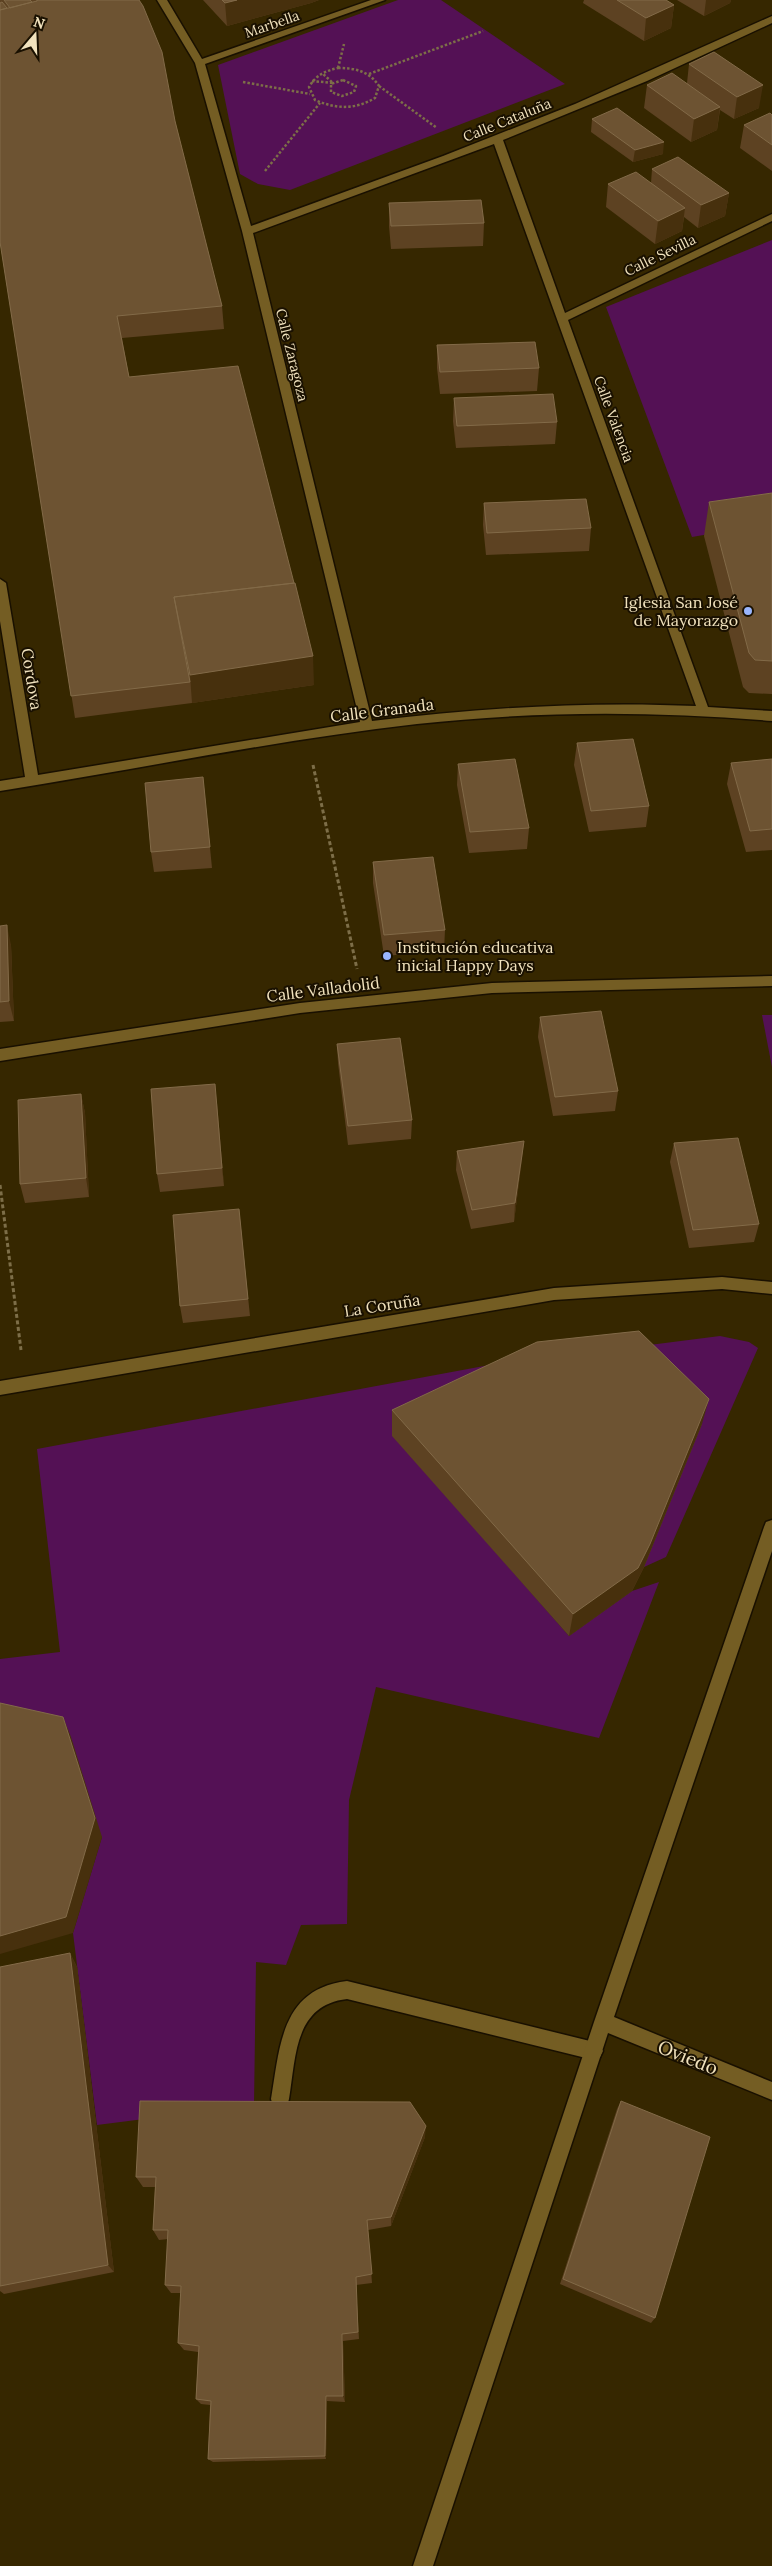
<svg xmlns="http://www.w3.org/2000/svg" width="772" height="2566" font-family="Lora,serif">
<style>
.green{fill:#541155}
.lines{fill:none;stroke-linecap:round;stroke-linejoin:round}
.lane-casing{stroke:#191000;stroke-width:3}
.street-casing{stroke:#191000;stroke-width:3}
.path-far1{stroke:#7d6e48;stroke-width:2.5;stroke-dasharray:2.5 2;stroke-linecap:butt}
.path{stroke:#7d6e48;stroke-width:3;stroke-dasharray:4 2.5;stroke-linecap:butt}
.lane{fill:#745d23;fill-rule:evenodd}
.street{fill:#745d23;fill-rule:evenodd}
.wall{fill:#5d4222}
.shaded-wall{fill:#47300d}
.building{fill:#6d5332;stroke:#826a48}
.poi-dot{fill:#99b5fd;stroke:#191000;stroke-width:2}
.labels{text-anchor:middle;stroke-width:4;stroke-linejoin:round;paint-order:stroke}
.far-street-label{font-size:14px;fill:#f1e2bd;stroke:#191000}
.poi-label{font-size:16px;fill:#f1e2bd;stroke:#191000;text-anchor:end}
.street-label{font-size:16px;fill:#f1e2bd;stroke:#191000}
.near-street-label{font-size:19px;fill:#f1e2bd;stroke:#191000}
</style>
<rect width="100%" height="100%" fill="#362700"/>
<!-- green -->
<path class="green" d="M 398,0 L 441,0 L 565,84 L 290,190 L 258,184 L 240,174 L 218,65 Z
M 772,240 L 772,523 L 692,537 L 606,307 Z
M 762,1015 L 772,1015 L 772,1067 Z
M 720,1336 L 749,1342 L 758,1348 L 666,1557 L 644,1567 L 393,1435 L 569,1636 L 632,1591 L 659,1582 L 599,1738 L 376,1687 L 349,1800 L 347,1924 L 301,1925 L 286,1965 L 256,1962 L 254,2105 L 97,2125 L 73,1933 L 102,1837 L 0,1722 L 0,1659 L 60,1652 L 37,1449 L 484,1366 Z"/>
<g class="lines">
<!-- lane casing -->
<g class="lane-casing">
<path id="lane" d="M 347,1981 L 594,2042 L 600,2045 L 603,2051 L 600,2057 L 594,2060 L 347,1999 C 294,2005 296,2057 289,2099 L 287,2106 L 280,2108 L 273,2106 L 271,2099 C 280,2046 281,1989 347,1981 Z"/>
</g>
<!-- street casing -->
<g class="street-casing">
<path id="street" d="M 157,0 L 167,0 L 202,59 L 371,0 L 385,0 L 205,64 L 251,226 L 443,156 L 575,104 L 772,16 L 772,23 L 647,81 L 503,140 L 565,313 L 772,214 L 772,221 L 568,320 L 708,707 L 772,711 L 772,721 C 653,711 535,711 417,724 C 277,740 139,769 0,791 L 0,781 L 25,777 L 0,621 L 0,579 L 6,583 L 38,775 L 360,722 L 242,231 L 195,63 ZM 494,144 L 696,706 C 587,701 480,708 372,721 L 253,233 Z
M 772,976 L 772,986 L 492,993 L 300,1013 L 0,1061 L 0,1049 L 300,1003 L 492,983 Z
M 722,1277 L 772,1282 L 772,1294 L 722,1289 L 554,1300 L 0,1395 L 0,1381 L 554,1288 Z
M 772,1520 L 772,1551 L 614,2017 L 772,2082 L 772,2100 L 608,2033 L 433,2566 L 413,2566 L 594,2022 L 764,1527 L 766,1522 Z"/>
</g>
<!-- path-far1 -->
<path class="path-far1" d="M 338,68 C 355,68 369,71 379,86 L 375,98 C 355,110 336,109 315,100 L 309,87 C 316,75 325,71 338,68 Z
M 338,68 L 344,44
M 369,74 L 483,31
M 343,80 L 356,86 L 354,92 L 342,96 L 331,92 L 331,84 Z
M 312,81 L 333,83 L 322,73
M 243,82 L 310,94
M 379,86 L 437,128
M 265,171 L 320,103"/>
<!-- path -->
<path class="path" d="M 313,765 L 357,969
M 0,1185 L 21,1350"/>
<!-- lane -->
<use href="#lane" class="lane"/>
<!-- street -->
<use href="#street" class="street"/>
</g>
<!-- wall -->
<path class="wall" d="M 0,0 L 139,0 L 175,121 L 222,306 L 224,329 L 122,338 L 129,377 L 314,685 L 192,703 L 75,718 L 0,242 Z
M 203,0 L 319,0 L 311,3 L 227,26 Z
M 584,0 L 666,0 L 674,5 L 671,28 L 644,41 L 583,3 Z
M 677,0 L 731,0 L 730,3 L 704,16 Z
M 689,64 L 759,108 L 734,119 L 720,110 L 717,130 L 691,142 L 644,108 L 647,85 L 687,83 Z
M 772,115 L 772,171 L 740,148 L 744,125 Z
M 592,119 L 663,154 L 633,162 L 591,132 Z
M 652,169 L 729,193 L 725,216 L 698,228 L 684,217 L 682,231 L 655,244 L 606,207 L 608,184 L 651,183 Z
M 389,203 L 484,223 L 483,246 L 391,249 L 389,226 Z
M 437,345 L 539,368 L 537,391 L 440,394 L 437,368 Z
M 454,398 L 557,422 L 555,444 L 456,448 L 453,421 Z
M 772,493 L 772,694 L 749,693 L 743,687 L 704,536 L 709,502 Z
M 484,503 L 591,528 L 589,551 L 486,555 L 483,525 Z
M 577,743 L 649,806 L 646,827 L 589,832 L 574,765 Z
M 772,759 L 772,850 L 746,852 L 727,784 L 731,763 Z
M 458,764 L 529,828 L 527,849 L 469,853 L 457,785 Z
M 203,777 L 212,868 L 154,872 L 151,852 Z
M 373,862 L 445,930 L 444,951 L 384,956 L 373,883 Z
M 0,926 L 11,945 L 14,1021 L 0,1022 Z
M 540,1017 L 618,1091 L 615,1111 L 553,1116 L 538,1037 Z
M 337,1044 L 412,1120 L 411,1139 L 348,1145 L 338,1063 Z
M 81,1094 L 85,1113 L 89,1197 L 25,1203 L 20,1184 Z
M 217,1103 L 224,1186 L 160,1192 L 157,1174 Z
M 524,1141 L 514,1222 L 471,1229 L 456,1170 L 457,1151 Z
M 674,1143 L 759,1224 L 754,1242 L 689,1248 L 670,1162 Z
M 239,1209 L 250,1316 L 183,1323 L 180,1306 Z
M 392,1410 L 702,1424 L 644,1567 L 632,1591 L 569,1636 L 392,1436 Z
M 70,1953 L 77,1967 L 114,2272 L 4,2294 L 0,2291 L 0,1967 Z
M 621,2101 L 655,2318 L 651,2323 L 560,2284 L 617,2109 Z
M 425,2137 L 391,2226 L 368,2230 L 372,2283 L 356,2285 L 359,2339 L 343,2341 L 345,2402 L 327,2401 L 326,2459 L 213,2462 L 208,2459 L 210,2405 L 201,2404 L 196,2399 L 198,2352 L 184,2350 L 178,2343 L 181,2293 L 171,2293 L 165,2285 L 168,2239 L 159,2240 L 153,2230 L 155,2187 L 143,2187 L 136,2177 Z"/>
<!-- shaded-wall -->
<path class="shaded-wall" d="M 237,0 L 319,0 L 311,3 L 227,26 L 225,3 Z
M 706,0 L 731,0 L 730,3 L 704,16 Z
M 674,5 L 671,28 L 644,41 L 646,18 Z
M 763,85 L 759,108 L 734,119 L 737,97 Z
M 720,107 L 717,130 L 691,142 L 694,119 Z
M 664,142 L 663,154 L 633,162 L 635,150 Z
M 729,193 L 725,216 L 698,228 L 701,205 Z
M 685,208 L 682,231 L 655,244 L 658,221 Z
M 313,656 L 314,685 L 192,703 L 190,675 Z
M 7,925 L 11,945 L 14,1021 L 9,1001 Z
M 215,1084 L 217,1103 L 224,1186 L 222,1168 Z
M 81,1094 L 85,1113 L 89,1197 L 86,1178 Z
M 524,1141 L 522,1160 L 514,1222 L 515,1203 Z
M 709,1399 L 702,1424 L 644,1567 L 632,1591 L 569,1636 L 573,1614 Z
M 63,1717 L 71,1737 L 102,1837 L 73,1933 L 0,1954 L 0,1936 Z
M 70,1953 L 77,1967 L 114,2272 L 108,2265 Z
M 426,2126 L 425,2137 L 391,2226 L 391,2217 Z
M 342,2334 L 343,2341 L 345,2402 L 343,2396 Z
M 326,2396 L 327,2401 L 326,2459 L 325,2456 Z"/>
<!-- building -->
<path class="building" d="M 4,0 L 30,0 L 32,2 L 10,8 Z
M 37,0 L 139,0 L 143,6 L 162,52 L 175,121 L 222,306 L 117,316 L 129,377 L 238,366 L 294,583 L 174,597 L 190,682 L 71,696 L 0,242 L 0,10 L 37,1 Z
M 222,0 L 237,0 L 225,3 Z
M 617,0 L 666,0 L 674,5 L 646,18 Z
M 2,2 L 7,8 L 0,10 L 0,3 Z
M 714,52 L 763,85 L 737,97 L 689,64 Z
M 672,73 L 720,107 L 694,119 L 647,85 Z
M 617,108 L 664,142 L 635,150 L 592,119 Z
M 770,113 L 772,115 L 772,145 L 744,125 Z
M 678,157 L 729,193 L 701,205 L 652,169 Z
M 636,172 L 685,208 L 658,221 L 608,184 Z
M 481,200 L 484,223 L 391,226 L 389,203 Z
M 535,342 L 539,368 L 440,372 L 437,345 Z
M 553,394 L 557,422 L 457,426 L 454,398 Z
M 772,493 L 772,661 L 755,660 L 749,653 L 709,502 Z
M 586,499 L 591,528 L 487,533 L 484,503 Z
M 295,583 L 313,656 L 190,675 L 174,597 Z
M 633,739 L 649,806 L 591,811 L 577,743 Z
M 515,759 L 529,828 L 470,832 L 458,764 Z
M 772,759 L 772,829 L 750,831 L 731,763 Z
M 203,777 L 210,847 L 151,852 L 145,783 Z
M 433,857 L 445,930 L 384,935 L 373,862 Z
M 7,925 L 9,1001 L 0,1002 L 0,926 Z
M 601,1011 L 618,1091 L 555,1097 L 540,1017 Z
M 400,1038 L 412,1120 L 348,1126 L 337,1044 Z
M 215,1084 L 222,1168 L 157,1174 L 151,1089 Z
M 81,1094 L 86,1178 L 20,1184 L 18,1100 Z
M 738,1138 L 759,1224 L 693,1230 L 674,1143 Z
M 524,1141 L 515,1203 L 472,1210 L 457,1151 Z
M 239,1209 L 248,1299 L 180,1306 L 173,1215 Z
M 639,1331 L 709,1399 L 650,1544 L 638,1568 L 573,1614 L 392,1410 L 537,1342 Z
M 0,1703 L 63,1717 L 95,1818 L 66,1917 L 0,1936 Z
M 70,1953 L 108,2265 L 0,2286 L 0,1967 Z
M 140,2101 L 410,2102 L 426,2126 L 391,2217 L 367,2220 L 372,2274 L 356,2277 L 358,2332 L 342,2334 L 343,2396 L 326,2396 L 325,2456 L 208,2459 L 211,2401 L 196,2399 L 199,2346 L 178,2343 L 181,2286 L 165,2285 L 168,2230 L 153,2230 L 156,2177 L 136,2177 Z
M 621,2101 L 710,2137 L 655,2318 L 563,2279 Z"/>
<!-- markers -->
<g class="poi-dot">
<circle cx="748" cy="611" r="5"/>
<circle cx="387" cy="956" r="5"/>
</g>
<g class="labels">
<!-- far-street labels -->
<g class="far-street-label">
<text transform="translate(272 24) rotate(-19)" y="5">Marbella</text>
<text transform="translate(507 120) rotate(-22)" y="5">Calle Cataluña</text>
<text transform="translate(660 255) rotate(-26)" y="5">Calle Sevilla</text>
<text transform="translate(292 355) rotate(76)" y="5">Calle Zaragoza</text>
<text transform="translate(614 419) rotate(70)" y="5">Calle Valencia</text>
</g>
<!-- poi labels -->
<g class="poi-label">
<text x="738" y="608">Iglesia San José<tspan x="738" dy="18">de Mayorazgo</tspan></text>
<text x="397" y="953" text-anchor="start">Institución educativa<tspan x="397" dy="18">inicial Happy Days</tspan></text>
</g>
<!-- street labels -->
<g class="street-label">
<text transform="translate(32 679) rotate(81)" y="6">Cordova</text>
<text transform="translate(382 710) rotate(-7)" y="6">Calle Granada</text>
<text transform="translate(323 989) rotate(-7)" y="6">Calle Valladolid</text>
<text transform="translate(382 1305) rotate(-9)" y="6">La Coruña</text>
</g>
<!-- near-street labels -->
<g class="near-street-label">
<text transform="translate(688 2057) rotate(22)" y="7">Oviedo</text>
</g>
</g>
<!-- north arrow -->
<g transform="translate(35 35) rotate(19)" stroke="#191000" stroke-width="4" paint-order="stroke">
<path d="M0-4L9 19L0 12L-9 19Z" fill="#f1e2bd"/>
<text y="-8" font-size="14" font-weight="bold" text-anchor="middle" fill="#f1e2bd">N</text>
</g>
</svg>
